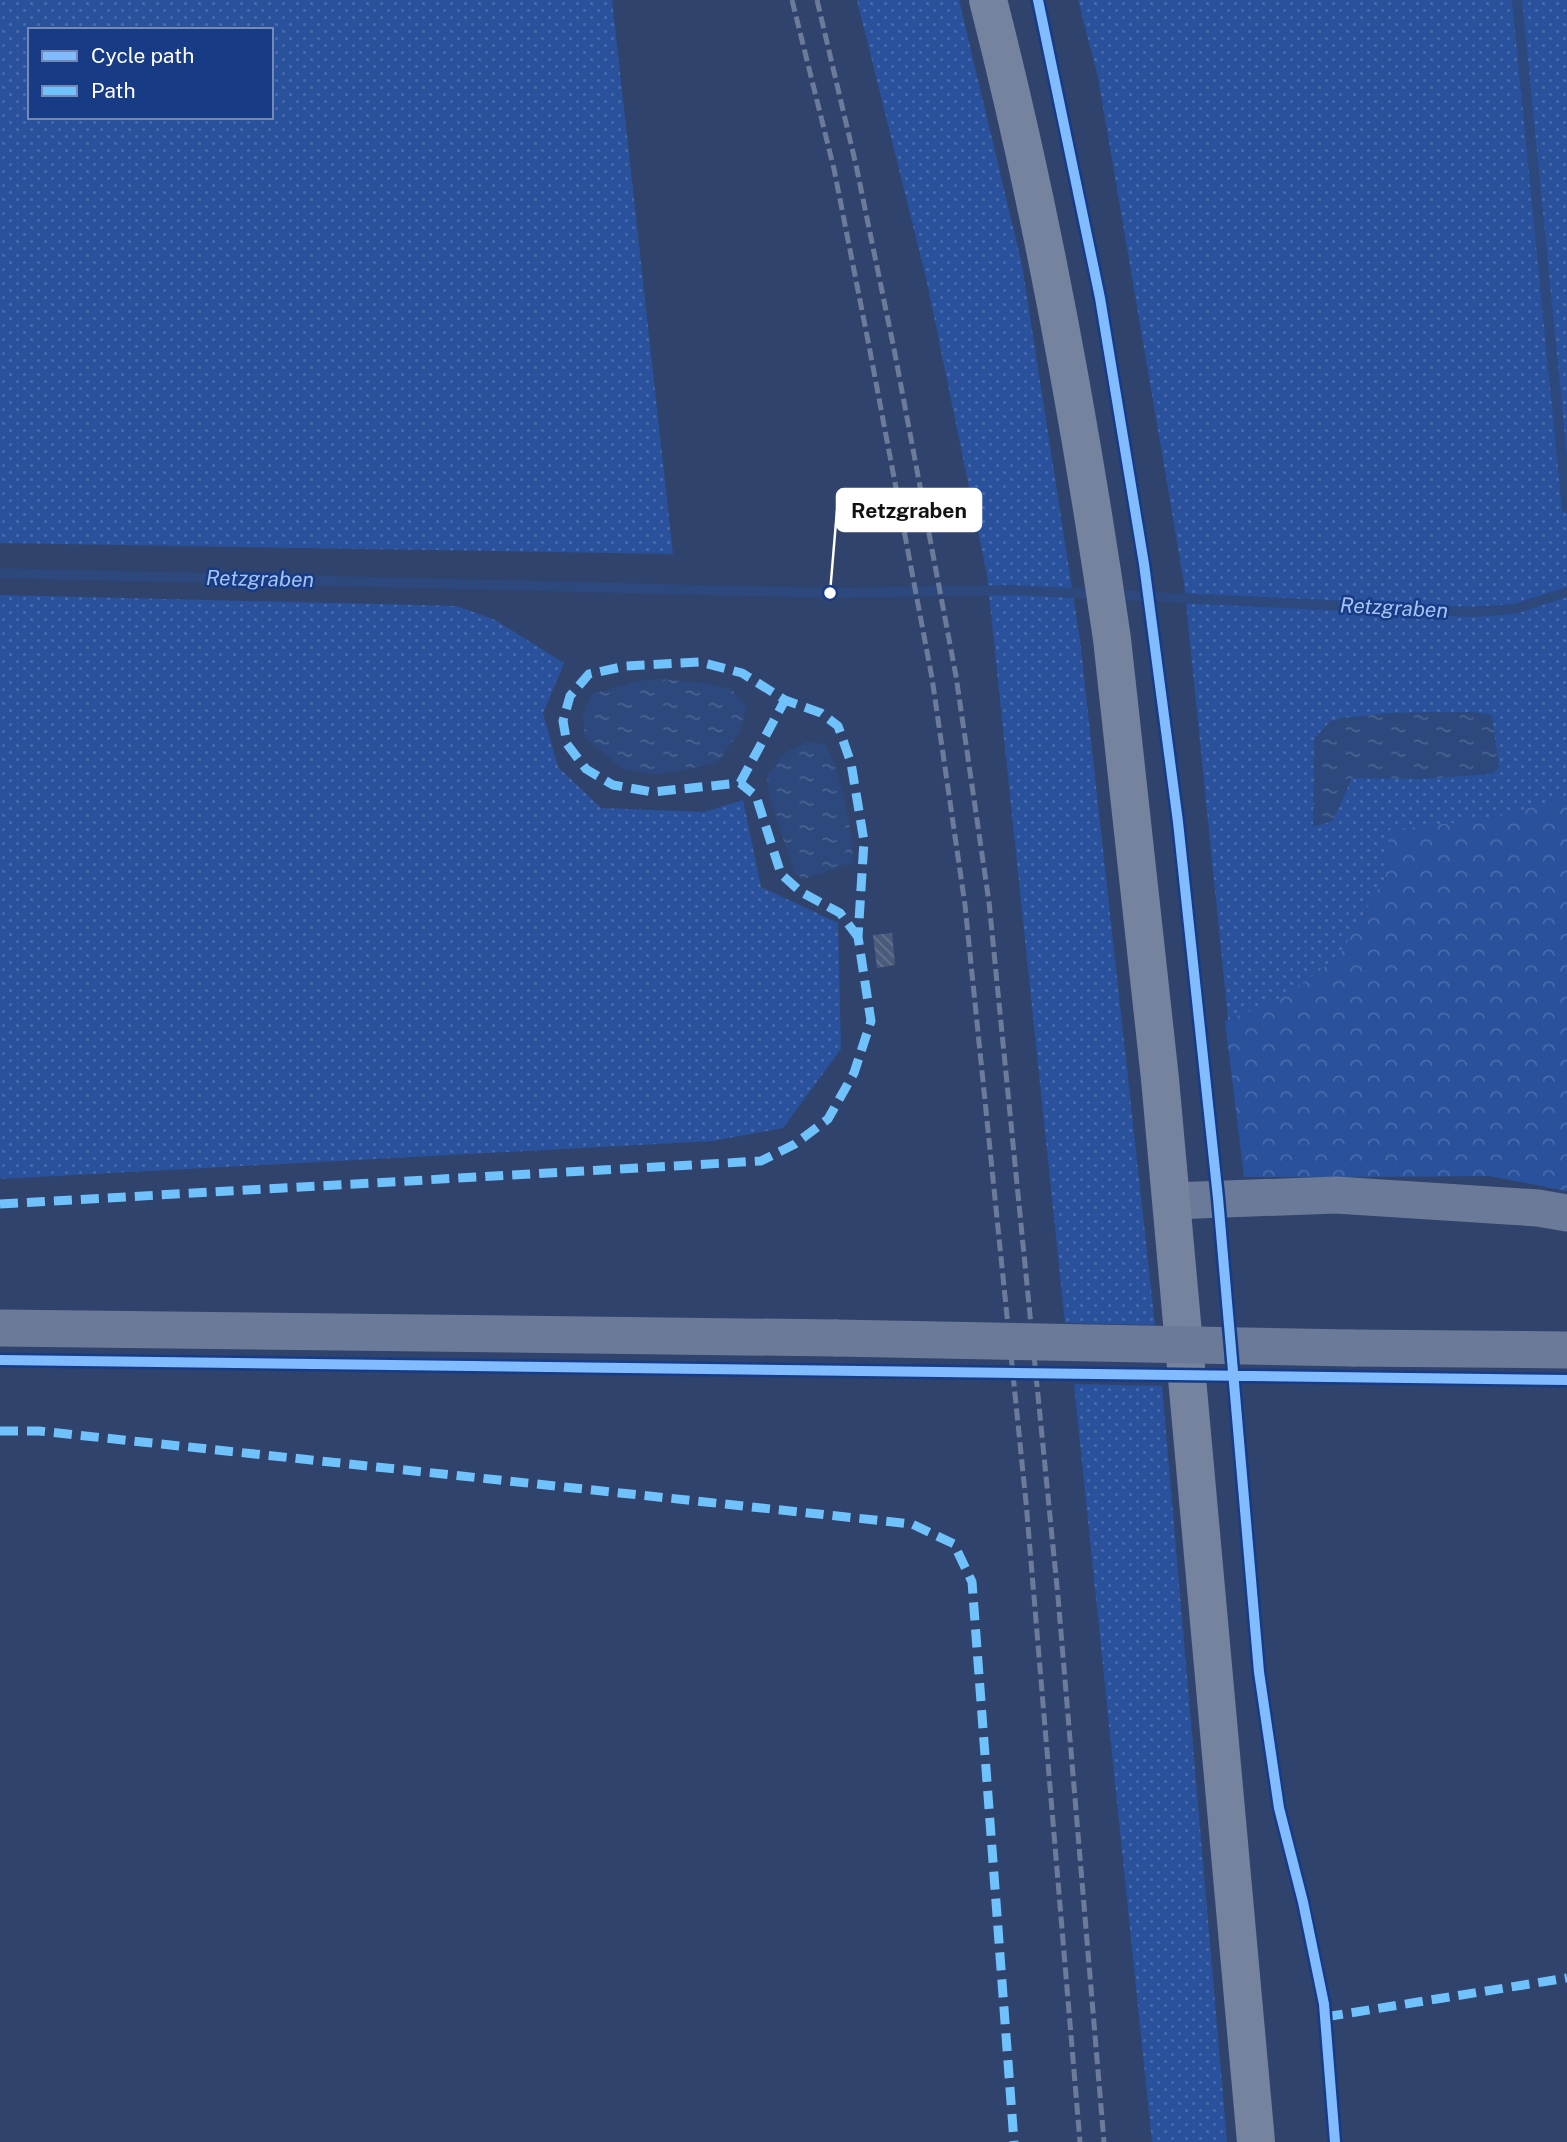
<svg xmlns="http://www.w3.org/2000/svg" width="1567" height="2142" font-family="'Public Sans',sans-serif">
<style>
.grass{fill:url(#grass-dots);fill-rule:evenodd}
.forest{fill:url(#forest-crowns)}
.water{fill:url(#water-ripples)}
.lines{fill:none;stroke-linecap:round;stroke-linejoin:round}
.stream{stroke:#2c487d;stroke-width:10}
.building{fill:url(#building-back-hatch)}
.minor{stroke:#6c7a9a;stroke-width:37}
.major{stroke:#75839f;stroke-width:38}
.rail{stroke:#6d7b9a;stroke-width:5;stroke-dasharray:12 5;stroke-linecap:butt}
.minor-bridge{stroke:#6c7a9a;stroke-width:37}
.quiet{stroke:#70c2fc;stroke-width:9;stroke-dasharray:18 9;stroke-linecap:butt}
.cycleway-casing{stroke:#173b85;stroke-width:15}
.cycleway{stroke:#80bcff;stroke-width:10}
.labels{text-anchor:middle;stroke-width:5;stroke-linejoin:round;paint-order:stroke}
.water-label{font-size:21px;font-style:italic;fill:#a6c2f5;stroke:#173b85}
.leader{fill:none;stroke:#fff;stroke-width:2.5}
.callout-dot{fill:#fff;stroke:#173b85;stroke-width:2.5}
.callout{fill:#fff;stroke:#fff;stroke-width:2.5}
.callout-label{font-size:21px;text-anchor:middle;font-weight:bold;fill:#111}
</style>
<defs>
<pattern id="grass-dots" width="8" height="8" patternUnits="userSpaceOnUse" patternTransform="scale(1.75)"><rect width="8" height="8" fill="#2a519c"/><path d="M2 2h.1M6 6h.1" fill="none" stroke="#4a6bab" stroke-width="1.8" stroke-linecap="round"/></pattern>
<pattern id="forest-crowns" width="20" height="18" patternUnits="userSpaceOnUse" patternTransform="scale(1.75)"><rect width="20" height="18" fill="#2a519c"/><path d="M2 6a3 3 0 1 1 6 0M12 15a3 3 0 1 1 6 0" fill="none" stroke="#4a6bab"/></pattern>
<pattern id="water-ripples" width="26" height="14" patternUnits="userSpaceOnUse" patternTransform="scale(1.75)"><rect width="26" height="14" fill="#2c487d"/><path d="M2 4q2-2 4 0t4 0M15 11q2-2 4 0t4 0" fill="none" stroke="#4c6390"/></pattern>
<pattern id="building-back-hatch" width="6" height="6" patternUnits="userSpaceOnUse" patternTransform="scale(1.75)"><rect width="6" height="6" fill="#4a5a7b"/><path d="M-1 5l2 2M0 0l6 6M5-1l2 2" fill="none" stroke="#65738f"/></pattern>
</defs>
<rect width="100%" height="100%" fill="#30436c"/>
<!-- grass -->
<path class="grass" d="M 0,0 L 612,0 L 673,554 L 0,543 ZM 30,30 L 271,30 L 271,117 L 30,117 Z
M 857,0 L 959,0 L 1022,265 L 1080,640 L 1155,1325 L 1065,1323 L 987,575 L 927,282 Z
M 1078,0 L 1567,0 L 1567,1191 L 1490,1176 L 1244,1177 L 1184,583 L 1098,77 Z
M 0,595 L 457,606 L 495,620 L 564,663 L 543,713 L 558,767 L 601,808 L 704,812 L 743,800 L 761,887 L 838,923 L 841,1049 L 783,1128 L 713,1141 L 0,1179 Z
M 1074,1384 L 1162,1386 L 1227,2142 L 1152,2142 Z"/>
<!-- forest -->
<path class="forest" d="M 1567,794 L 1567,1191 L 1490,1176 L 1244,1177 L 1225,1021 L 1282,998 L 1339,956 L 1386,876 L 1389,830 L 1489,819 L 1564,798 Z"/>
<!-- water -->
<path class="water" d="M 658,679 L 704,683 L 731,689 L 746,706 L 740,731 L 717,763 L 656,775 L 623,769 L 585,738 L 583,714 L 592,694 L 637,681 Z
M 1432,712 L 1474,712 L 1492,715 L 1499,767 L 1492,774 L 1420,779 L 1352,778 L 1333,821 L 1313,827 L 1314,739 L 1332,719 L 1390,713 Z
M 806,742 L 825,744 C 842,776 852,825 853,862 L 804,879 L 795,874 L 769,797 L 767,777 L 783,754 Z"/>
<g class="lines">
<!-- stream -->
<path class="stream" d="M 1517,0 L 1567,508
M 0,573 L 830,593 L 1011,590 L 1472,612 L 1515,609 L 1567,592"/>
</g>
<!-- building -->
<path class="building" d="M 892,933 L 895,965 L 877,968 L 873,935 Z"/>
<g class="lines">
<!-- minor -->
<path class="minor" d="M 1171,1201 L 1336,1195 L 1538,1208 L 1567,1213
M 0,1328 L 836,1338
M 1352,1348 L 1567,1350"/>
<!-- major -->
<path class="major" d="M 988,0 C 1042,210 1081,425 1112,639 L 1160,1079 L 1256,2142"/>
<!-- rail -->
<path class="rail" d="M 792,0 L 834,169 L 870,351 L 932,678 L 965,905 L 1026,1502 L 1080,2142
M 817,0 L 856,165 L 894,349 L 956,676 L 989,902 L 1058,1597 L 1104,2142"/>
<!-- minor-bridge -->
<path class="minor-bridge" d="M 836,1338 L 1352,1348"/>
<!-- quiet -->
<path class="quiet" d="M 740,783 L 785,700
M 0,1204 L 761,1161 L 795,1144 L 828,1119 L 854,1073 L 871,1021 L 858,937 L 864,841 L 851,763 L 838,726 L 821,713 L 785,700 L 742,673 L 700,662 L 626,666 L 589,674 L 570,696 L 563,721 L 567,744 L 586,769 L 613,785 L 652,792 L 740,783 L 756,796 L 781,874 L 801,892 L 840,913 L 858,937
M 0,1431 L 39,1431 L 912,1524 L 954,1544 L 972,1582 L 1014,2142
M 1325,2017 L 1567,1978"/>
<!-- cycleway casing -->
<g class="cycleway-casing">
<path id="cycleway" d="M 1038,0 L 1100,298 L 1144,564 L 1178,822 L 1218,1198 L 1259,1672 L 1279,1808 L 1303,1902 L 1324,2004 L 1335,2142
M 0,1360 L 1567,1380"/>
</g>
<!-- cycleway -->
<use href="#cycleway" class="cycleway"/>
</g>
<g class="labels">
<!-- water labels -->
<g class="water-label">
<text transform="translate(260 579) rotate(1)" y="7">Retzgraben</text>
<text transform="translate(1394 608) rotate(3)" y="7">Retzgraben</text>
</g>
</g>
<!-- callouts -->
<path class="leader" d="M830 593L837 510"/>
<circle class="callout-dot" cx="830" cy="593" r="7"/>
<rect class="callout" x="837" y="489" width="144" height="42" rx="7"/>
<g class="callout-label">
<text x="909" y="518">Retzgraben</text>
</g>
<!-- legend -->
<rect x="28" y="28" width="245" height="91" fill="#173b85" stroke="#7489b6" stroke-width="2"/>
<rect x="42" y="51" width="35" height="10" fill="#80bcff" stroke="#7489b6" stroke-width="2"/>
<text x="91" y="63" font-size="21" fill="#ffffff">Cycle path</text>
<rect x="42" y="86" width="35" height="10" fill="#70c2fc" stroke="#7489b6" stroke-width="2"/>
<text x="91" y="98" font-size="21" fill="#ffffff">Path</text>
</svg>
